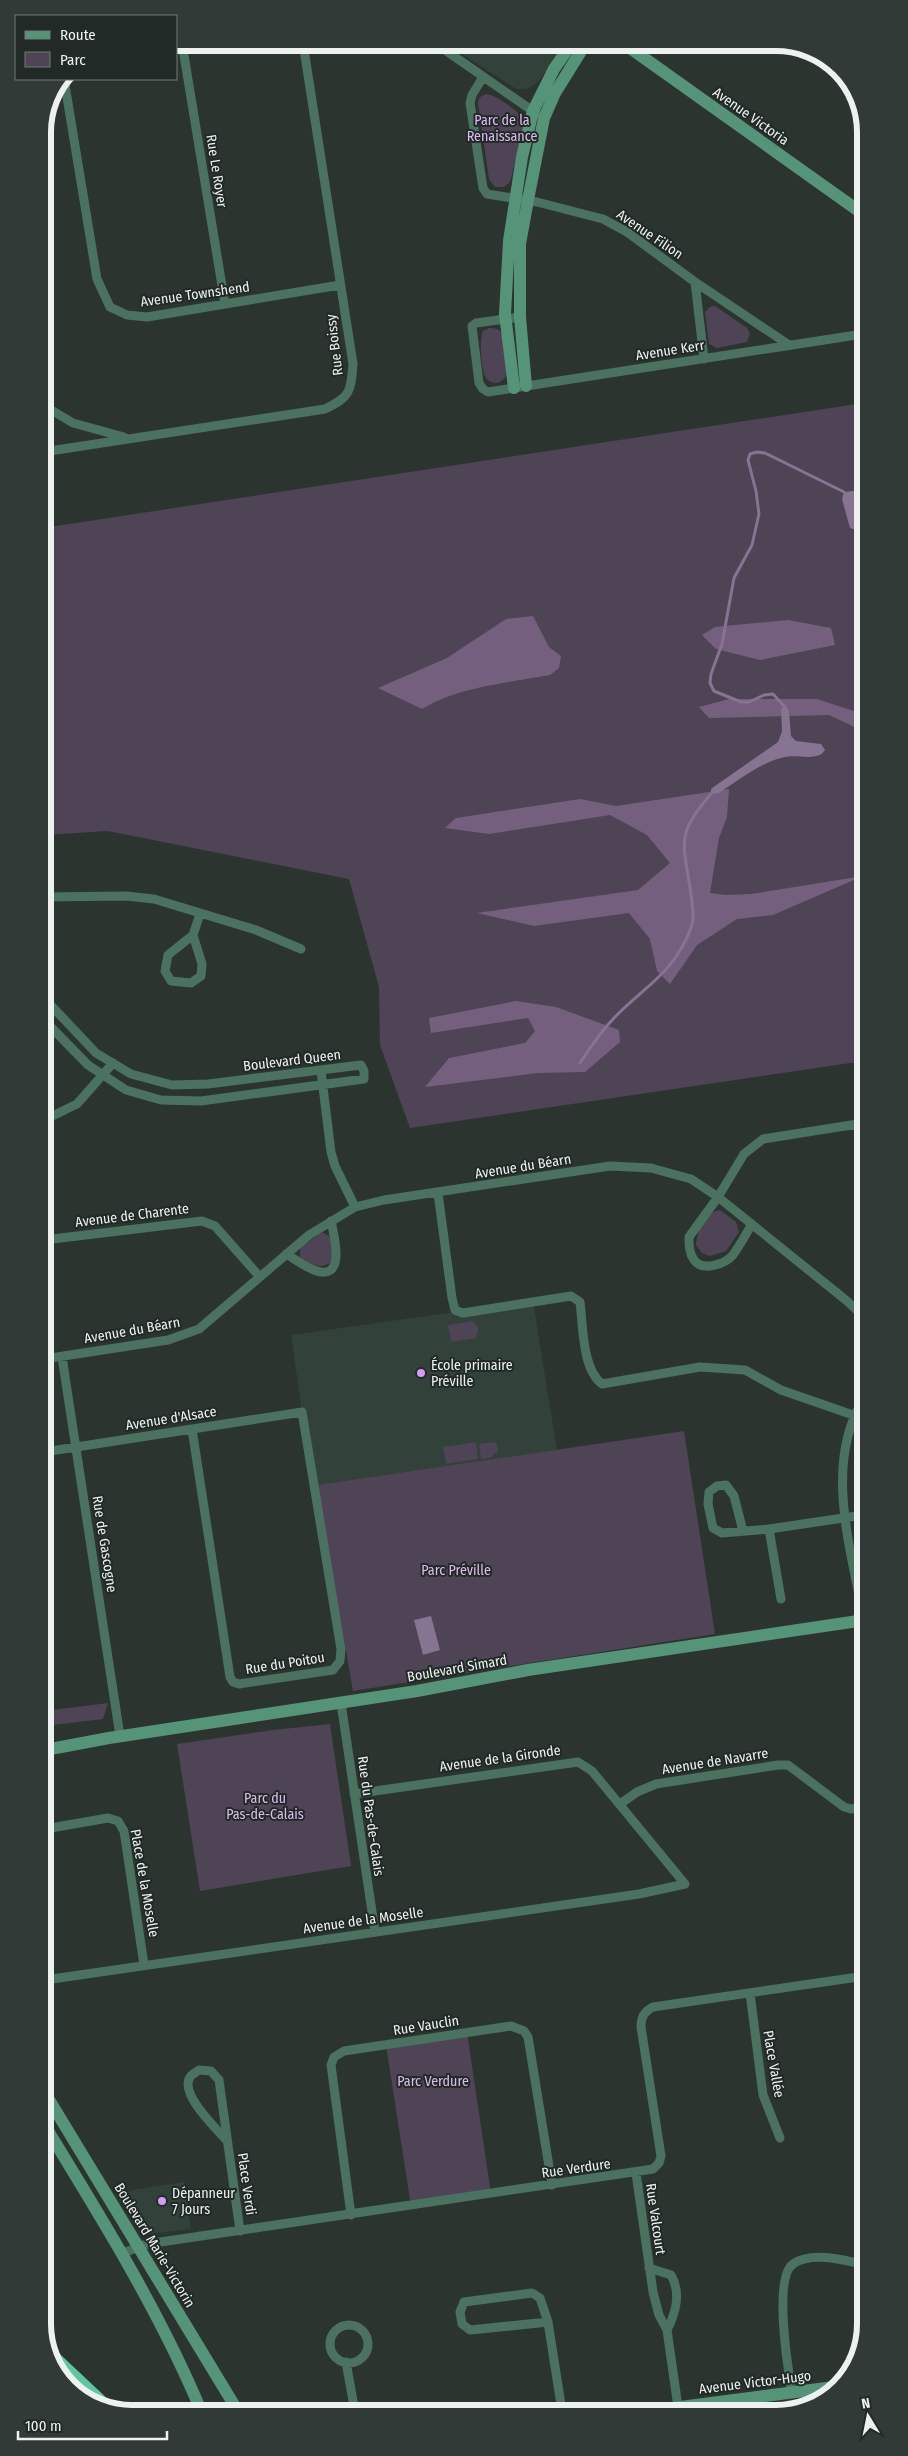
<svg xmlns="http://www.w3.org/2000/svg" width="908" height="2456" font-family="'Fira Sans Condensed',sans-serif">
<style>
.built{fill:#32413a}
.green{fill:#4f4356}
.forest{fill:#74607e}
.water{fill:#877392}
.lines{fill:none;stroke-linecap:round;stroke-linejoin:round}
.stream{stroke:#877392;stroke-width:3}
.street{stroke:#4b7160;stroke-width:9}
.secondary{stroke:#559479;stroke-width:12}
.highway{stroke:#61c69e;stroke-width:15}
.poi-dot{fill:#d89af8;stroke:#222a27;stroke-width:2}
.labels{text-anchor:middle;stroke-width:4;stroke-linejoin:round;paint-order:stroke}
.street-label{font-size:14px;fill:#edf2f0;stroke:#222a27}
.park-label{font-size:14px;fill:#ddbaf0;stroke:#222a27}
.poi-label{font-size:14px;fill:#edf2f0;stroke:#222a27;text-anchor:start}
.rim{fill:none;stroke:#edf2f0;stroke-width:6}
</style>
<rect width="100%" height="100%" fill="#2c3430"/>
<!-- built -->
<path class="built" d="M 445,43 L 569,43 L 538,82 L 527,89 L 516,89 Z
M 533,1301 L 557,1450 L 317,1485 L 302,1412 L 291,1335 Z
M 184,2182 L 191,2229 L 142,2235 L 118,2197 L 132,2190 Z"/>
<!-- green -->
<path class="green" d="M 486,94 C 497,95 520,112 525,122 L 510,182 L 504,187 L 495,187 L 489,179 L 478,102 L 480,97 Z
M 715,306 L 747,328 L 750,334 L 747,342 L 717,348 L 709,344 L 705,312 L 710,307 Z
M 489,328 C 493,328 497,328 500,331 C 503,335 507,370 506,375 C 504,380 501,382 497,383 C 493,383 489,382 486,378 C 481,371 479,338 483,331 Z
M 863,403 L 864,1061 L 410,1128 L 380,1045 L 379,987 L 349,879 L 108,831 L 44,835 L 43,528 Z
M 720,1210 L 736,1222 L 739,1232 L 726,1251 L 710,1256 L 702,1253 L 696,1245 C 697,1232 704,1213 720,1210 Z
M 322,1232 L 329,1236 L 334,1251 L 330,1263 C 319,1270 310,1263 300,1257 L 300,1248 Z
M 473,1321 C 479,1328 480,1330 475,1338 L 451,1342 L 448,1325 Z
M 684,1431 L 715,1634 L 353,1691 L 317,1485 Z
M 476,1442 L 478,1459 L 446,1464 L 443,1447 Z
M 496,1442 L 498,1451 L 490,1458 L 481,1459 L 479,1444 Z
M 108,1703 L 103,1719 L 45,1726 L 45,1711 Z
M 330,1724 L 351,1866 L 200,1891 L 177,1744 L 273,1730 Z
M 467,2032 L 491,2194 L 411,2206 L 386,2045 Z
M 818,2396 L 800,2410 L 778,2410 L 779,2402 Z"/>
<!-- forest -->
<path class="forest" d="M 533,616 L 549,647 L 561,656 L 559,668 L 550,675 C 508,683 459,686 422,709 L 378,688 L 447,658 L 506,619 Z
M 788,620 L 831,628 L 835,645 L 760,660 L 716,649 L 702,635 L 715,627 Z
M 729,699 L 817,699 L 863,714 L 863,731 L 829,715 L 709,718 L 699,707 Z
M 729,789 L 727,817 L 719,838 L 710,893 L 726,895 L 751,894 L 863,876 L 773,915 L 737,919 L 697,945 L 670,984 L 657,971 L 650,939 L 629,913 L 534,926 L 477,913 L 638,890 L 670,863 L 647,835 L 610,815 L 489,834 L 445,828 L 456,818 L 580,799 L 616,806 Z
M 516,1001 L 556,1007 L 619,1030 L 620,1042 L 585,1072 L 538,1073 L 425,1087 L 449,1058 L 525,1043 L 535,1031 L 528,1018 L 431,1033 L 429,1018 Z"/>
<!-- water -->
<path class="water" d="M 863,490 L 863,532 L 850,528 L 842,499 L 844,492 Z
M 786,705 L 789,711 L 791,736 L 796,741 L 821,744 L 825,750 C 818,762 798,754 785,757 C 761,762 739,780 719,793 L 711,794 L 711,789 L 715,786 L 778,742 L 782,731 L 781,709 Z
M 431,1616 L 440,1650 L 423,1655 L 414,1620 Z"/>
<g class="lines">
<!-- stream -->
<path class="stream" d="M 784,706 L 773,694 L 764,695 L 749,702 L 741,702 L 714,691 L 710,683 L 711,674 L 722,644 L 734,578 L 752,545 L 759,514 L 756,491 L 748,460 L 750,454 L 757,452 L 765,453 L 844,492
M 580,1063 C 592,1045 604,1027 620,1012 C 651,982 676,970 692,925 C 695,916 692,904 691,895 C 684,843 674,836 711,794"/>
<!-- street -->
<path class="street" d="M 182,43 L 225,304
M 435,43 L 537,114
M 483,77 L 472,95 L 470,103 L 483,188 L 487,194 L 537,202 L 603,219 L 627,232 L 695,282 L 789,345
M 64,79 L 97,279 L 110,307 L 127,315 L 147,317 L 340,285
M 695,282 L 704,359
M 520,317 L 476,323 L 472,326 L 479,383 L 483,389 L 488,392 L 863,334
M 43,405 L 73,423 L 124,437
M 43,452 L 325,409 C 350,397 351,392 353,364 L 303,43
M 44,897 L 126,896 L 154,899 L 256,930 L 301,949
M 193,935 L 202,964 L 201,976 L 191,983 L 171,981 L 165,971 L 168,955 L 193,935 L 200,914
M 44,998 L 96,1053 L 131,1074 L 172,1085 L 208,1084 L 361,1065 L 364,1071 L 364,1079 L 201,1101 L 161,1100 L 126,1090 L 88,1065 L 44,1020
M 321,1071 L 331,1152 L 335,1166 L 355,1207
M 44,1120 L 77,1104 L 113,1063
M 859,1124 L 864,1170
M 438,1193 L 452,1298 L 455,1310 L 463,1313 L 571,1296 L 580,1302 C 583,1325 582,1369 602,1384 L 700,1367 L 745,1370 L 781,1390 L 853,1415
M 752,1224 C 746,1234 740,1245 733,1255 C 725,1264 703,1272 694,1260 C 689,1253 689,1245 689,1237 L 718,1197 L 744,1154 L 763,1139 L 864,1123
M 44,1240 L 202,1221 L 215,1226 L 259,1276
M 286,1254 C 295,1259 304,1266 314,1270 C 347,1283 334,1235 331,1221
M 62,1357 L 120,1736
M 44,1359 L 168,1340 L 199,1329 L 309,1235 L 355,1207 L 384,1200 L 610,1166 L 651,1168 L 691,1179 L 718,1197 L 847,1301 L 864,1317
M 44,1452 L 302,1412 L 341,1649 L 340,1661 L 333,1670 L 239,1684 L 233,1682 L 230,1677 L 192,1429
M 769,1529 L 781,1599
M 743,1531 L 734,1496 L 726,1485 L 717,1486 L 709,1492 L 708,1504 L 713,1528 L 722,1533 L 769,1529 L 864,1515
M 864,1620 C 851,1549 823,1463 864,1398
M 341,1703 L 375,1932
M 620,1804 L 637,1792 L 656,1784 L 778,1765 L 788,1765 L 844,1807 L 851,1809 L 865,1807
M 45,1829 L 108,1818 L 118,1821 L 124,1831 L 144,1965
M 45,1980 L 639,1894 L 685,1884 L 592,1771 L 578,1762 L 354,1794
M 750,1993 L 763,2095 L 780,2138
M 227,2141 C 217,2129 179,2094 190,2077 C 191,2075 196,2072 199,2070 L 211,2071 L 219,2080 L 240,2231
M 636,2173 L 653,2292 L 659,2315 L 667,2330 L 678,2407
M 351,2215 L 331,2065 L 334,2057 L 344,2051 L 511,2026 L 524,2031 L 528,2037 L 552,2185
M 123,2253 L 147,2244 L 653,2169 L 659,2163 L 661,2156 L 641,2027 C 641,2017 644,2012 653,2007 L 865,1976
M 649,2268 L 671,2275 C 681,2292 676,2313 667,2330
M 548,2322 L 470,2330 L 462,2324 L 460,2312 L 464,2302 L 532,2293 L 540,2298 L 548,2322 L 562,2411
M330 2344a19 19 0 1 1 38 0a19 19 0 1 1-38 0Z
M 346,2362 L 355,2412
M 792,2393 C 788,2369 773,2278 793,2264 C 811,2251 846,2260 865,2265"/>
<!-- secondary -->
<path class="secondary" d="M 623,43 L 863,214
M 526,386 L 520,317 L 520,244 L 528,200 L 544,118 L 555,93 L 586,43
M 514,388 L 505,314 L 509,241 L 522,157 L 533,111 L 554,69 L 572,43
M 45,1750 L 109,1738 L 417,1691 L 528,1670 L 865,1620
M 45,2093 L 239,2413
M 45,2126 C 102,2219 160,2312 202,2413
M 650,2411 L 834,2387"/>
<!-- highway -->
<path class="highway" d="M 51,2356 L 101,2403"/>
</g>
<!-- markers -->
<g class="poi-dot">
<circle cx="421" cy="1373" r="5"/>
<circle cx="162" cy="2201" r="5"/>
</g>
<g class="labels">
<!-- street labels -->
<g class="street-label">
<text transform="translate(751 116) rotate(35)" y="5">Avenue Victoria</text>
<text transform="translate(217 171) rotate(81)" y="5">Rue Le Royer</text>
<text transform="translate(650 234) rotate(34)" y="5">Avenue Filion</text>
<text transform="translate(195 294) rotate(-8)" y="5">Avenue Townshend</text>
<text transform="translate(334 345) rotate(-97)" y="5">Rue Boissy</text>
<text transform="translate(670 350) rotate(-9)" y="5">Avenue Kerr</text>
<text transform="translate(292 1060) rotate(-7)" y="5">Boulevard Queen</text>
<text transform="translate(523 1166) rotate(-9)" y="5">Avenue du Béarn</text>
<text transform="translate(132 1215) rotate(-7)" y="5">Avenue de Charente</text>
<text transform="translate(132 1330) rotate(-10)" y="5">Avenue du Béarn</text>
<text transform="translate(171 1418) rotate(-9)" y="5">Avenue d'Alsace</text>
<text transform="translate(105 1544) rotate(81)" y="5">Rue de Gascogne</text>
<text transform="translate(285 1663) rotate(-9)" y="5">Rue du Poitou</text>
<text transform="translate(457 1668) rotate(-10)" y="5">Boulevard Simard</text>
<text transform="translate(500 1758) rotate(-8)" y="5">Avenue de la Gironde</text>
<text transform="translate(715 1761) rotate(-9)" y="5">Avenue de Navarre</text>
<text transform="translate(371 1816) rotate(82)" y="5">Rue du Pas-de-Calais</text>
<text transform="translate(145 1883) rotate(80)" y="5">Place de la Moselle</text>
<text transform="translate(363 1920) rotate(-8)" y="5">Avenue de la Moselle</text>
<text transform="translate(426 2025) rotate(-9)" y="5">Rue Vauclin</text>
<text transform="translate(774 2064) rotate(80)" y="5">Place Vallée</text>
<text transform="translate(576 2168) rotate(-8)" y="5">Rue Verdure</text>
<text transform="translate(247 2184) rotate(82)" y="5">Place Verdi</text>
<text transform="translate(656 2219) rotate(82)" y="5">Rue Valcourt</text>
<text transform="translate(155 2245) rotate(59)" y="5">Boulevard Marie-Victorin</text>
<text transform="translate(755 2382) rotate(-7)" y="5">Avenue Victor-Hugo</text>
</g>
<!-- park labels -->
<g class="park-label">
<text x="502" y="125">Parc de la<tspan x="502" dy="16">Renaissance</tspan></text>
<text x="456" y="1575">Parc Préville</text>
<text x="265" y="1803">Parc du<tspan x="265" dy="16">Pas-de-Calais</tspan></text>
<text x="433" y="2086">Parc Verdure</text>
</g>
<!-- poi labels -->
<g class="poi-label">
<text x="431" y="1370">École primaire<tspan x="431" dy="16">Préville</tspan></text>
<text x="172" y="2198">Dépanneur<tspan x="172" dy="16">7 Jours</tspan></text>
</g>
</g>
<!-- crop -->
<path d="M0 0H908V2456H0ZM132 51H776A81 81 0 0 1 857 132V2324A81 81 0 0 1 776 2405H132A81 81 0 0 1 51 2324V132A81 81 0 0 1 132 51Z" fill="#323a37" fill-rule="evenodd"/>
<path class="rim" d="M132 51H776A81 81 0 0 1 857 132V2324A81 81 0 0 1 776 2405H132A81 81 0 0 1 51 2324V132A81 81 0 0 1 132 51Z"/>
<!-- legend -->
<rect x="15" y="15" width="162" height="65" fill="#222a27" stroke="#737a77"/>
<rect x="25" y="31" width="25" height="8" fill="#559479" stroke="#737a77"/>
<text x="60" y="40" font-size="15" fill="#edf2f0">Route</text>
<rect x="25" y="52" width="25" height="15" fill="#4f4356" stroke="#737a77"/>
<text x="60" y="65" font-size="15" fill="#edf2f0">Parc</text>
<!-- north arrow -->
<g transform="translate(868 2416) rotate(350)" stroke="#222a27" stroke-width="4" paint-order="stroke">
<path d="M0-4L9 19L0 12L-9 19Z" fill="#edf2f0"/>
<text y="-8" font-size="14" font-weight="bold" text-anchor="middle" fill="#edf2f0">N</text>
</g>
<!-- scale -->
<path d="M18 2431v8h149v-8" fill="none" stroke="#edf2f0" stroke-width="2.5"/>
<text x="25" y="2431" font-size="15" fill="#edf2f0" stroke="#222a27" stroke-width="4" paint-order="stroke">100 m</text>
</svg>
